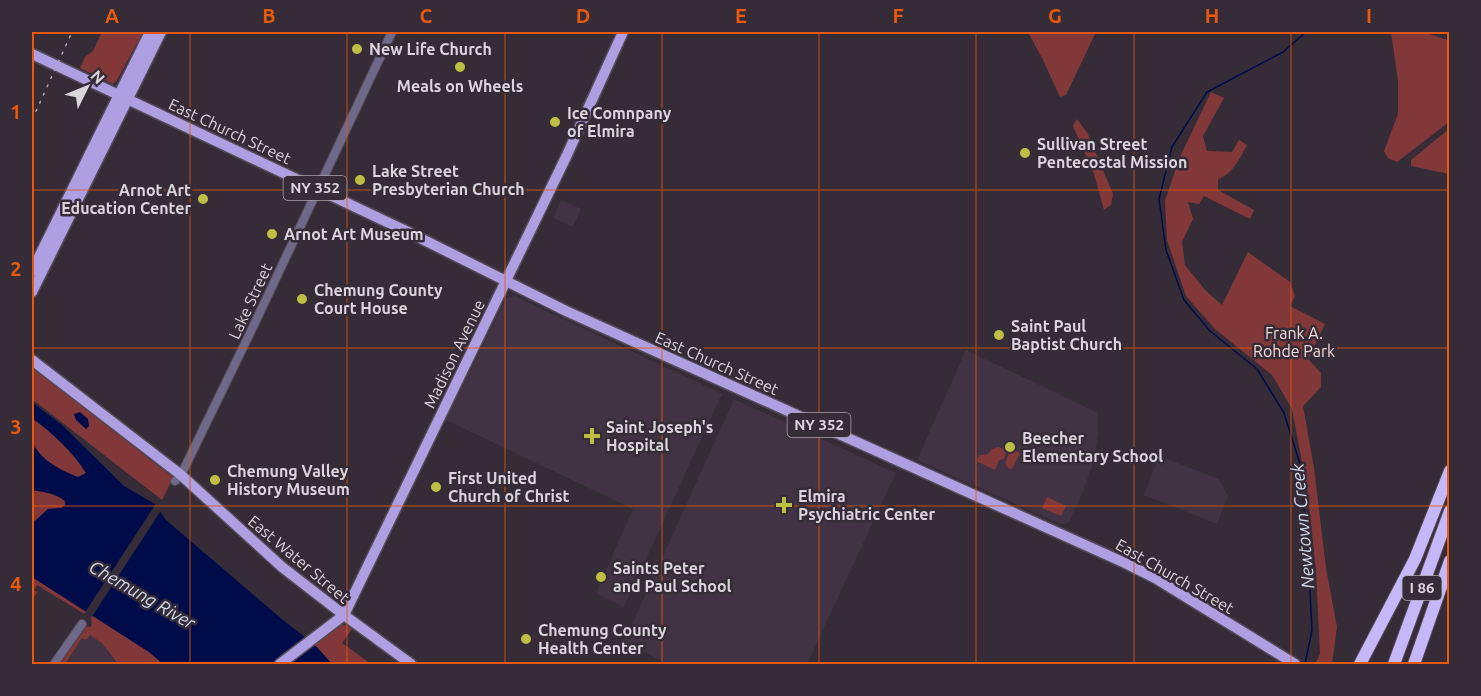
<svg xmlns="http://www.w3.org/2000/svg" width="1481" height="696" font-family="Ubuntu,sans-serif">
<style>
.built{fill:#413343}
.green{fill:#823839}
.water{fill:#000c49}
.pier{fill:#352c37}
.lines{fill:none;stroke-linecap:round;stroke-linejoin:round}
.stream{stroke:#000c49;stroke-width:1.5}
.minor-casing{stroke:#534a55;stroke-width:10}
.major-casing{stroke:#534a55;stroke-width:13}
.highway-casing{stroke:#534a55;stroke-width:14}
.minor{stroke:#6e6889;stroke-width:8}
.major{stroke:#ad9fe2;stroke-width:10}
.highway{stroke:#c4b8f8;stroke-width:12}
.rail{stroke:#aca5ad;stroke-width:1.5;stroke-dasharray:3 6;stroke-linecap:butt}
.grid{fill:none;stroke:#e8590c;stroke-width:1.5;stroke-opacity:0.55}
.poi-dot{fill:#bebe42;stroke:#352c37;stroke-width:2}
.labels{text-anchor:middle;stroke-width:5;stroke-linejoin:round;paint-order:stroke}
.shield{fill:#352c37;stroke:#a8a2aa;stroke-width:1.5}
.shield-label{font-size:15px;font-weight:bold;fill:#dad4db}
.poi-label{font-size:16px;font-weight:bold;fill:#dad4db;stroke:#352c37;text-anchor:start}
.street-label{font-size:16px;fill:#dad4db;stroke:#352c37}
.park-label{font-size:16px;fill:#f4dad9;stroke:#352c37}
.water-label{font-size:18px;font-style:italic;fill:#d0daee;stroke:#352c37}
.neatline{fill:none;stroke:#e8590c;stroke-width:2}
.grid-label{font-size:20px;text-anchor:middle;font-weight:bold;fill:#e8590c}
</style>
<rect width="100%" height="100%" fill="#352c37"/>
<!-- built -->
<path class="built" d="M 561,200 L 581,209 L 573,227 L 553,218 Z
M 515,296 L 722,394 L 624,607 L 596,593 L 633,509 L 446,420 L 506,298 Z
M 966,350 L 1098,413 L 1098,433 L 1094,461 L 1080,499 L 1069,522 L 1064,524 L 1061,524 L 917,460 Z
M 734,399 L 896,473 L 807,664 L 668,664 L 624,642 Z
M 1159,456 L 1219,479 L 1228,496 L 1217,524 L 1144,495 Z
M 85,628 L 109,646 L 108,652 L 117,664 L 61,664 Z"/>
<!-- green -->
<path class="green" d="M 102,32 L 143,32 L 116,82 L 113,84 L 80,68 L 85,57 L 93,51 Z
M 1028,32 L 1090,32 L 1095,34 L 1066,95 L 1060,97 L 1043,60 Z
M 1391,32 L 1424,32 L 1450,41 L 1449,122 L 1397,162 L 1388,158 L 1384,151 L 1398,114 L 1398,81 Z
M 1211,92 L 1224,98 L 1203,136 L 1207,151 L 1232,152 L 1239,140 L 1247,145 C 1240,158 1233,174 1218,179 L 1218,190 L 1254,210 L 1250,219 L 1204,196 L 1199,204 L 1188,202 L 1193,219 L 1182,242 L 1185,265 L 1205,290 L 1222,305 L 1248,252 L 1290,282 L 1295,296 L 1290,306 L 1325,324 L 1308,359 L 1321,373 L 1321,387 L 1303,406 L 1314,468 L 1326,568 L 1337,627 L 1332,664 L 1315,664 L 1320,654 L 1316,570 L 1307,488 L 1292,409 L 1272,375 L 1215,329 L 1186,296 L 1167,240 L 1165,201 L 1179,159 Z
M 1077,119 L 1088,134 L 1113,194 L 1111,205 L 1104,210 L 1094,174 L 1073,126 Z
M 1449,129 L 1449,174 L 1411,166 L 1411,160 Z
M 32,368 L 170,475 L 173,478 L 162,500 L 32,399 Z
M 32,418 C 52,433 72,451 86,473 L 78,477 C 64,472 36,458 32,443 C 30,435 32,426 32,418 Z
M 998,447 L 1007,450 L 1004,459 L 999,460 L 995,470 L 976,461 L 980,455 L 988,454 L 992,449 Z
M 1011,449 L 1020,453 L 1012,469 L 1008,468 L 1005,463 Z
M 32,490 C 44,492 55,493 65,501 L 65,505 L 61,508 L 48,509 L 35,521 L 32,520 Z
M 1047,497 L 1066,506 L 1061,516 L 1042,508 Z
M 32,577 L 149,652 L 163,664 L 118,664 L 102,643 L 90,635 L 86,640 L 82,638 L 65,664 L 60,664 L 87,626 L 90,627 L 92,624 L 91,618 L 37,585 L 34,590 L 37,592 L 32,601 Z
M 342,625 L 346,625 L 352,629 L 342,643 L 371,664 L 332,664 L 314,644 Z"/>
<!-- water -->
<path class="water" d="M 32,402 L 62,425 L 124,486 L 155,504 L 166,520 L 283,620 L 314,644 L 332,664 L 163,664 L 149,652 L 32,577 L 32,520 L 35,521 L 48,509 L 61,508 L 65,505 L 65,501 C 55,493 44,492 32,490 L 32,441 C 40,460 60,470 78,477 L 86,473 C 73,451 52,433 32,418 Z
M 80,412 L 88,419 L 89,426 L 86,429 L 76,420 L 74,414 Z"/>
<!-- pier -->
<path class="pier" d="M 157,502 L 162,509 L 91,618 L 84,614 Z"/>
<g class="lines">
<!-- stream -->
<path class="stream" d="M 1305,664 L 1312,630 L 1308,555 L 1300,464 L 1284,413 L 1257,369 L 1210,331 L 1184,300 L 1166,250 L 1159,199 L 1172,147 L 1207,92 L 1283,52 L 1306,32"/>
<!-- minor casing -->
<g class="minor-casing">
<path id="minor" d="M 175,481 L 181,475 L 252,329 L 392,32
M 54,664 L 82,624"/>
</g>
<!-- major casing -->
<g class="major-casing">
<path id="major" d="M 32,54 L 406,231 L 566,311 L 1125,563 L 1155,578 L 1295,664
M 32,271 L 150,32
M 32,292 L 161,32
M 32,360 L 181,475 L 282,567 L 344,615 L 411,664
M 280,664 L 344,615 L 566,157 L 623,32"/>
</g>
<!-- highway casing -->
<g class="highway-casing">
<path id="highway" d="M 1360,664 L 1415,559 L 1450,471
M 1394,664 L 1450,511
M 1414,664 L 1450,561"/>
</g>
<!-- minor -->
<use href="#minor" class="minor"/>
<!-- major -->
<use href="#major" class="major"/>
<!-- highway -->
<use href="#highway" class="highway"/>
<!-- rail -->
<path class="rail" d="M 32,120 L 72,32"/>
</g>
<!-- grid -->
<path class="grid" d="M 190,32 L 190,664M 347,32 L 347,664M 505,32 L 505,664M 662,32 L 662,664M 819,32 L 819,664M 976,32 L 976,664M 1134,32 L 1134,664M 1291,32 L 1291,664M 32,190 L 1450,190M 32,348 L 1450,348M 32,506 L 1450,506"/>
<!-- markers -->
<g class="poi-dot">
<circle cx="357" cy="49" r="6"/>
<circle cx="460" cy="67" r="6"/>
<circle cx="555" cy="122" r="6"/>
<circle cx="1025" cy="153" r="6"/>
<circle cx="360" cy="180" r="6"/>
<circle cx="203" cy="199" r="6"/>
<circle cx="272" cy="234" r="6"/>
<circle cx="302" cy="299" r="6"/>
<circle cx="999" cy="335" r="6"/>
<path d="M589 427h6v6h6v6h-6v6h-6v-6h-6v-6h6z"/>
<circle cx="1010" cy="447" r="6"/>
<circle cx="215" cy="480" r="6"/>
<circle cx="436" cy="487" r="6"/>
<path d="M781 496h6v6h6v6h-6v6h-6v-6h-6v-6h6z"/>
<circle cx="601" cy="577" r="6"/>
<circle cx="526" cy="639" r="6"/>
</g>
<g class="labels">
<!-- shield labels -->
<g class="shield">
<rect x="283.5" y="176" width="63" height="24" rx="4.5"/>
<rect x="787.5" y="413" width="63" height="24" rx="4.5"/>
<rect x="1402.5" y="576" width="39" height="24" rx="4.5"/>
</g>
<g class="shield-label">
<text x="315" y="193">NY 352</text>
<text x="819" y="430">NY 352</text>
<text x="1422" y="593">I 86</text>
</g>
<!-- poi labels -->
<g class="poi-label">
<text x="369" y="55">New Life Church</text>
<text x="460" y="92" text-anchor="middle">Meals on Wheels</text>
<text x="567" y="119">Ice Comnpany<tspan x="567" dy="18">of Elmira</tspan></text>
<text x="1037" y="150">Sullivan Street<tspan x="1037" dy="18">Pentecostal Mission</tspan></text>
<text x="372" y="177">Lake Street<tspan x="372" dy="18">Presbyterian Church</tspan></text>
<text x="191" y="196" text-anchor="end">Arnot Art<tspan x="191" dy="18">Education Center</tspan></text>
<text x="284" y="240">Arnot Art Museum</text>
<text x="314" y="296">Chemung County<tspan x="314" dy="18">Court House</tspan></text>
<text x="1011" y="332">Saint Paul<tspan x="1011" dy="18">Baptist Church</tspan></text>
<text x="606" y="433">Saint Joseph's<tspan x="606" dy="18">Hospital</tspan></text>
<text x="1022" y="444">Beecher<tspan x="1022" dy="18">Elementary School</tspan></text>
<text x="227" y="477">Chemung Valley<tspan x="227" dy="18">History Museum</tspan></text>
<text x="448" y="484">First United<tspan x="448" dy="18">Church of Christ</tspan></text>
<text x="798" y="502">Elmira<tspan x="798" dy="18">Psychiatric Center</tspan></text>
<text x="613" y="574">Saints Peter<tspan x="613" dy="18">and Paul School</tspan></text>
<text x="538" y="636">Chemung County<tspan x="538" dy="18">Health Center</tspan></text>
</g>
<!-- street labels -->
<g class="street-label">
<text transform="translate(230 131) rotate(25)" y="6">East Church Street</text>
<text transform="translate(250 301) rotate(-65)" y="6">Lake Street</text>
<text transform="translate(454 354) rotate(-64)" y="6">Madison Avenue</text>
<text transform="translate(717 363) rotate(24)" y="6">East Church Street</text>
<text transform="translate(299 559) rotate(40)" y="6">East Water Street</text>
<text transform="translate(1175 576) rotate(30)" y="6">East Church Street</text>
</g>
<!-- park labels -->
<g class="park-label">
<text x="1294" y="339">Frank A.<tspan x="1294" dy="18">Rohde Park</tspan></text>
</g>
<!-- water labels -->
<g class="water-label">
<text transform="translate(1303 526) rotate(-95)" y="6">Newtown Creek</text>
<text transform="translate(142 595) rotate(30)" y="6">Chemung River</text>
</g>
</g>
<!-- border -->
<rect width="1481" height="696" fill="none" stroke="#352c37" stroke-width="66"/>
<!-- north arrow -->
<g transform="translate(87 87) rotate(47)" stroke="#352c37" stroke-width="4.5" paint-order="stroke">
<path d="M0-4.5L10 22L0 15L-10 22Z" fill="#dad4db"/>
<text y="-9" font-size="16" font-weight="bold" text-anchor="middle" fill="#dad4db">N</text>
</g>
<rect x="33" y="33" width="1415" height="630" class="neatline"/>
<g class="grid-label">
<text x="112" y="23">A</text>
<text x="269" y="23">B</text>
<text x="426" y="23">C</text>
<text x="583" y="23">D</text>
<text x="741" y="23">E</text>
<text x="898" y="23">F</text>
<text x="1055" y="23">G</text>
<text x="1212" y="23">H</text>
<text x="1369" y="23">I</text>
<text x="16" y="119">1</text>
<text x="16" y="276">2</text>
<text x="16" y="434">3</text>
<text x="16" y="591">4</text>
</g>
</svg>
